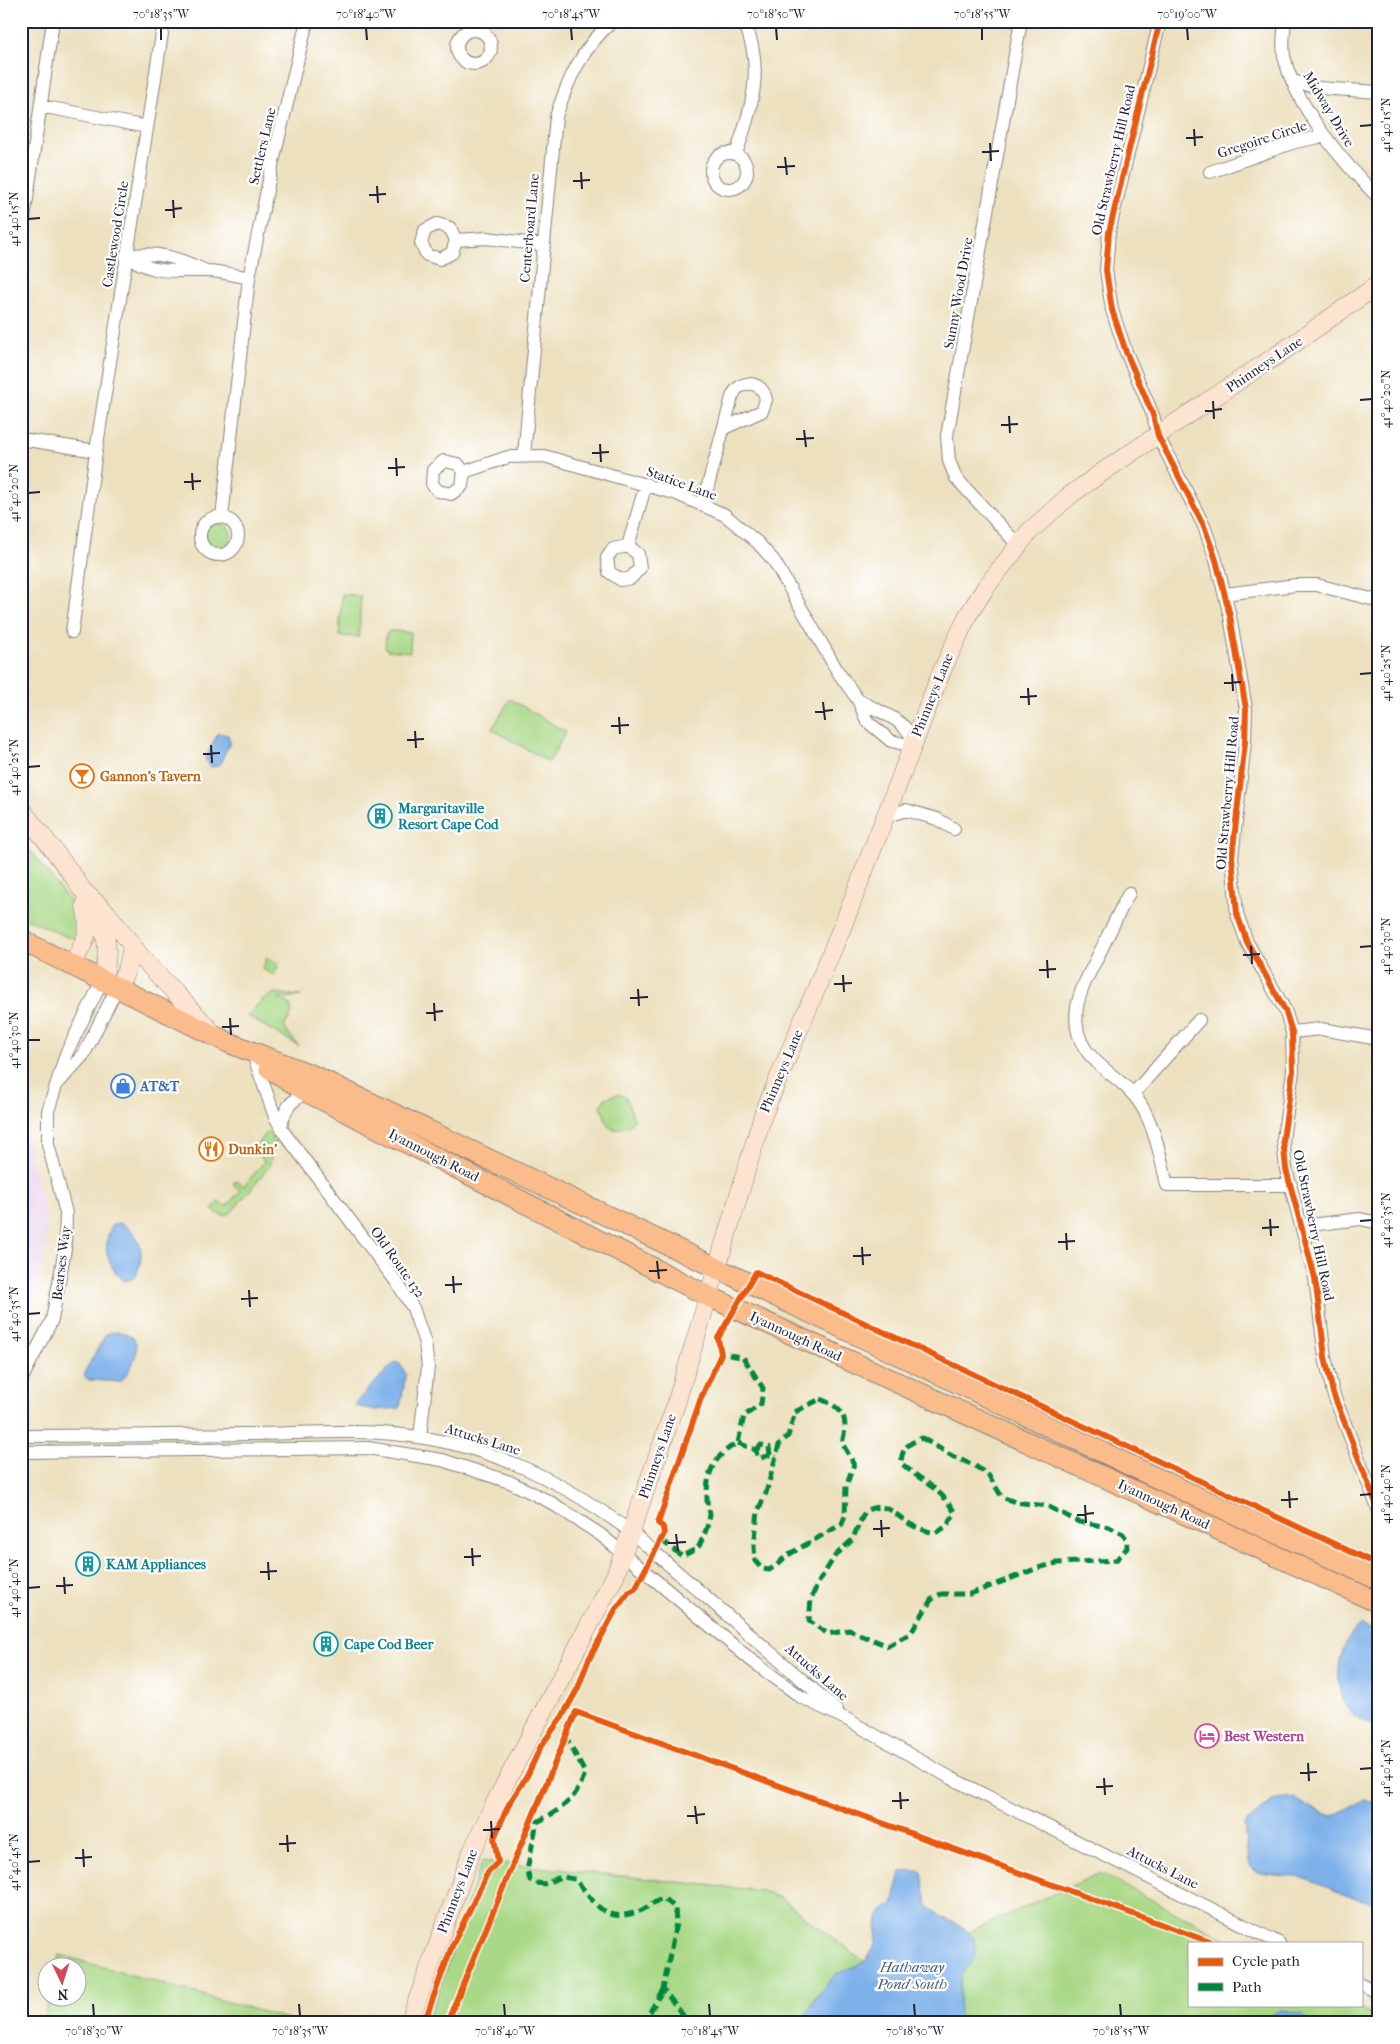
<svg xmlns="http://www.w3.org/2000/svg" width="1400" height="2044" font-family="'IM FELL French Canon',serif">
<style>
.built{fill:#ead1ec}
.green{fill:#a9d886;stroke:#667d60}
.water{fill:#7db1ea;stroke:#506a92}
.lines{fill:none;stroke-linecap:round;stroke-linejoin:round}
.street-casing{stroke:#87817c;stroke-width:14}
.secondary-casing{stroke:#87817c;stroke-width:19}
.primary-casing{stroke:#87817c;stroke-width:22}
.street{stroke:#fff;stroke-width:12}
.secondary{stroke:#fde4d1;stroke-width:18}
.primary{stroke:#fabc8b;stroke-width:20}
.quiet{stroke:#00873e;stroke-width:5;stroke-dasharray:10 5;stroke-linecap:butt}
.cycleway-casing{stroke:#fff;stroke-width:9}
.cycleway{stroke:#e8590c;stroke-width:6}
.ticks{fill:none;stroke:#22223b;stroke-width:2}
.labels{text-anchor:middle;stroke-width:4.5;stroke-linejoin:round;paint-order:stroke}
.street-label{font-size:14px;fill:#22223b;stroke:#fff}
.food-label{font-size:14px;font-weight:bold;fill:#c56008;stroke:#fff;text-anchor:start}
.culture-label{font-size:14px;font-weight:bold;fill:#0d838f;stroke:#fff;text-anchor:start}
.shop-label{font-size:14px;font-weight:bold;fill:#366cbe;stroke:#fff;text-anchor:start}
.hotel-label{font-size:14px;font-weight:bold;fill:#b23c85;stroke:#fff;text-anchor:start}
.water-label{font-size:15px;font-style:italic;fill:#465b81;stroke:#fff}
.neatline{fill:none;stroke:#22223b;stroke-width:2}
.ticks-label{font-size:12px;text-anchor:middle;fill:#22223b}
</style>
<rect width="100%" height="100%" fill="#fff"/>
<filter id="ink" filterUnits="userSpaceOnUse"><feTurbulence type="fractalNoise" baseFrequency=".02" numOctaves="2"/><feDisplacementMap in="SourceGraphic" scale="10" xChannelSelector="R" yChannelSelector="G"/><feConvolveMatrix kernelMatrix="1 2 1 2 8 2 1 2 1" color-interpolation-filters="sRGB"/></filter>
<filter id="wash" filterUnits="userSpaceOnUse"><feTurbulence type="fractalNoise" baseFrequency=".0096" numOctaves="4" result="noise"/><feDisplacementMap in="SourceGraphic" scale="20" xChannelSelector="R" yChannelSelector="G"/><feGaussianBlur stdDeviation="1.12" result="paint"/><feColorMatrix in="noise" values="0 0 0 0 0 0 0 0 0 0 0 0 0 0 0 0 0 1.4 0 .05"/><feComposite in="paint" operator="in"/></filter>
<g filter="url(#wash)">
<rect width="100%" height="100%" fill="#ece0be"/>
<!-- built -->
<path class="built" d="M 21,1116 L 46,1217 L 46,1246 L 34,1306 L 21,1328 Z"/>
<!-- green -->
<path class="green" d="M205 536a13 13 0 1 1 26 0a13 13 0 1 1-26 0Z
M 342,594 L 361,596 L 359,637 L 339,636 Z
M 390,631 L 411,632 L 410,652 L 387,650 L 385,647 L 386,634 Z
M 510,699 L 566,732 L 549,762 L 492,729 Z
M 21,838 L 79,914 L 81,921 L 75,938 L 67,937 L 21,916 Z
M 267,958 L 279,964 L 274,975 L 262,969 Z
M 275,993 L 301,996 L 279,999 L 290,1004 L 292,1014 L 285,1025 L 285,1029 L 299,1046 L 247,1016 L 262,1000 Z
M 619,1094 L 626,1097 L 634,1119 L 630,1125 L 615,1130 L 608,1126 L 601,1106 L 605,1098 Z
M 269,1131 L 275,1143 L 269,1167 L 231,1213 L 223,1216 L 212,1210 L 218,1202 L 227,1206 L 240,1191 L 234,1185 L 234,1182 L 238,1181 L 244,1186 L 264,1162 L 256,1147 L 265,1133 Z
M 482,1861 L 762,1891 L 780,1898 L 865,1962 L 853,1968 L 801,2023 L 425,2023 L 438,1992 Z
M 1100,1873 L 1234,1943 L 1189,1943 L 1189,2005 L 1355,2005 L 1379,2018 L 1379,2023 L 954,2023 L 958,1937 Z
M 60,1955 L 302,2023 L 42,2023 L 49,1997 L 78,1996 L 78,1966 L 57,1966 Z"/>
<!-- water -->
<path class="water" d="M 218,733 L 228,735 L 230,742 L 219,766 L 211,767 L 205,759 Z
M 120,1223 C 142,1233 147,1258 134,1278 L 124,1281 C 106,1265 102,1247 112,1225 Z
M 113,1332 C 119,1332 128,1332 133,1338 C 143,1349 129,1374 120,1382 L 89,1380 L 84,1376 L 85,1371 L 106,1334 Z
M 395,1362 L 400,1364 L 406,1374 L 400,1408 L 375,1410 L 356,1406 L 355,1403 Z
M 1361,1625 L 1379,1633 L 1379,1728 C 1369,1723 1352,1717 1346,1707 C 1332,1683 1338,1641 1361,1625 Z
M 1295,1797 L 1308,1807 L 1332,1816 L 1365,1800 L 1379,1804 L 1379,1901 C 1367,1906 1323,1885 1309,1880 C 1297,1875 1260,1876 1253,1870 C 1246,1864 1246,1834 1244,1825 L 1275,1799 Z
M 912,1870 L 922,1872 L 925,1894 L 929,1907 L 942,1917 L 961,1926 L 974,1938 L 976,1956 L 961,1976 L 958,2023 L 801,2023 L 816,1997 L 836,1974 L 865,1962 L 876,1943 L 878,1917 L 883,1910 L 893,1904 L 901,1872 Z
M 1281,2010 L 1299,2013 L 1314,2023 L 1254,2023 Z"/>
</g>
<g filter="url(#ink)">
<g class="lines">
<!-- street casing -->
<g class="street-casing">
<path id="street" d="M 1160,21 L 1109,232 L 1106,270 L 1112,310 L 1126,352 L 1153,415 L 1158,436 L 1204,526 L 1216,560 L 1230,616 L 1246,709 L 1245,742 L 1232,857 L 1237,914 L 1247,942 L 1285,1010 L 1292,1032 L 1293,1071 L 1283,1139 L 1286,1169 L 1315,1278 L 1325,1357 L 1333,1393 L 1379,1511
M 1285,21 C 1284,32 1282,45 1284,56 C 1295,106 1343,163 1379,198
M457 47a17 17 0 1 1 34 0a17 17 0 1 1-34 0Z
M 1293,81 L 1319,88 L 1379,92
M 41,106 L 147,127
M711 171a18 18 0 1 1 36 0a18 18 0 1 1-36 0Z
M 736,154 C 751,110 766,66 743,21
M 1210,172 L 1295,142 L 1324,136
M 21,239 L 53,21
M 456,240 L 452,253 L 440,259 L 427,255 L 421,243 L 425,230 L 437,224 L 450,228 L 456,240 L 487,238 L 543,245
M 126,256 C 158,276 171,270 206,271 C 220,271 235,275 249,278
M 126,256 C 158,251 176,257 204,270
M 21,439 L 96,451
M 524,455 L 556,117 C 567,81 583,46 613,21
M 464,472 L 462,486 L 451,494 L 438,491 L 432,484 L 433,470 L 444,461 L 458,464 L 464,472 L 508,457 L 544,456 L 677,494 L 725,515 L 758,543 L 774,561 L 838,672 L 858,700 L 867,721 L 891,741 L 904,744 L 914,741 C 903,717 880,713 858,700
M 703,504 L 732,397 C 739,378 763,380 766,400 L 762,411 L 724,428
M200 536a19 19 0 1 1 38 0a19 19 0 1 1-38 0Z
M 222,517 L 249,278 L 273,161 L 307,21
M 1018,545 L 956,478 L 949,461 L 947,436 L 1021,21
M 628,546 L 638,554 L 640,568 L 631,578 L 621,580 L 609,572 L 607,558 L 613,549 L 628,546 L 646,484
M 1225,594 L 1296,585 L 1317,585 L 1379,601
M 72,632 L 96,451 L 164,21
M 884,817 L 906,810 L 937,819 L 954,829
M 1129,893 C 1118,914 1108,936 1097,958 C 1089,974 1080,990 1077,1007 C 1069,1062 1120,1070 1141,1105 C 1155,1127 1161,1159 1167,1185 L 1291,1185
M 1292,1032 L 1321,1029 L 1379,1039
M 255,1060 L 275,1117 L 285,1134 L 398,1284 L 413,1308 L 425,1343 L 428,1367 L 420,1437
M 60,1081 L 84,1054 L 117,988
M 1133,1094 L 1199,1020
M 281,1127 C 284,1109 290,1101 307,1092
M 1302,1226 L 1360,1219 L 1379,1223
M 21,1380 L 52,1320 L 65,1249 L 66,1213 L 48,1144 L 48,1111 L 66,1054 L 102,981
M 21,1436 C 96,1436 170,1435 245,1434 C 290,1434 336,1430 381,1433 C 477,1439 555,1475 631,1532 L 837,1710
M 21,1452 L 368,1448 L 442,1460 L 510,1482 L 550,1502 L 601,1535 L 751,1660 L 801,1697 L 848,1720 L 951,1778 L 1279,1943
M 1361,1984 L 1379,1993"/>
</g>
<!-- secondary casing -->
<g class="secondary-casing">
<path id="secondary" d="M 21,809 C 45,840 93,895 104,932 C 109,948 107,965 102,981
M 80,888 L 107,913 L 142,958 L 212,1032
M 72,965 C 85,941 92,933 85,905
M 117,988 L 128,967 L 132,946
M 409,2023 L 472,1851 L 496,1801 L 615,1576 L 675,1407 L 763,1115 L 843,925 L 941,673 L 968,615 L 986,587 L 1029,532 L 1069,496 L 1101,473 L 1289,347 L 1379,284"/>
</g>
<!-- primary casing -->
<g class="primary-casing">
<path id="primary" d="M 21,940 L 227,1042 L 314,1076 L 1161,1480 L 1379,1580
M 269,1068 L 307,1092 L 708,1296 L 1379,1603"/>
</g>
<!-- street -->
<use href="#street" class="street"/>
<!-- secondary -->
<use href="#secondary" class="secondary"/>
<!-- primary -->
<use href="#primary" class="primary"/>
<!-- quiet -->
<path class="quiet" d="M 820,1399 C 844,1408 849,1418 842,1443 L 854,1464 L 846,1486 L 845,1516 L 842,1524 L 786,1556 L 776,1566 L 769,1570 L 762,1569 L 755,1561 L 754,1547 L 758,1511 L 766,1493 L 779,1445 L 788,1436 L 795,1412 Z
M 922,1438 L 954,1457 L 974,1465 L 989,1476 L 1002,1497 L 1015,1502 L 1047,1506 L 1079,1522 L 1109,1527 L 1123,1534 L 1127,1540 L 1127,1548 L 1116,1560 L 1057,1563 L 1038,1568 L 970,1594 L 941,1594 L 931,1600 L 911,1633 L 888,1646 L 849,1630 L 828,1634 L 809,1621 L 811,1599 L 817,1585 L 835,1556 L 852,1540 L 865,1511 C 886,1501 892,1512 908,1523 C 917,1528 925,1531 935,1533 L 946,1527 L 955,1513 C 941,1488 922,1482 901,1463 C 902,1447 908,1444 922,1438 Z
M 738,1443 L 756,1450 L 757,1456 L 761,1458 L 770,1455 L 776,1457
M 756,1450 L 761,1445 L 769,1447 L 770,1455
M 661,1540 L 682,1556 L 698,1548 C 703,1538 708,1527 710,1515 C 710,1510 707,1505 707,1500 C 706,1473 714,1455 738,1443 L 744,1416 L 761,1404 L 763,1388 L 743,1357 L 721,1354
M 565,1735 L 585,1773 C 577,1799 561,1810 537,1822 L 527,1870 L 530,1880 C 548,1889 547,1880 562,1877 C 565,1877 571,1879 575,1879 C 597,1904 603,1926 642,1910 C 650,1906 654,1901 663,1898 L 675,1907 L 676,1923 L 663,1989 L 689,2023
M 640,2023 L 646,2019 L 663,1989"/>
<!-- cycleway casing -->
<g class="cycleway-casing">
<path id="cycleway" d="M 1160,21 L 1109,232 L 1106,270 L 1112,310 L 1126,352 L 1153,415 L 1158,436 L 1204,526 L 1216,560 L 1230,616 L 1246,709 L 1245,742 L 1232,857 L 1237,914 L 1247,942 L 1285,1010 L 1292,1032 L 1293,1071 L 1283,1139 L 1286,1169 L 1315,1278 L 1325,1357 L 1333,1393 L 1379,1511
M 424,2023 L 452,1946 L 488,1872 L 498,1862 L 494,1838 L 509,1804 L 527,1776 L 541,1746 L 562,1717 L 578,1688 L 588,1661 L 616,1609 L 629,1592 L 635,1589 L 664,1534 L 663,1527 L 658,1523 L 701,1398 L 721,1354 L 718,1338 L 756,1272 L 1379,1565
M 447,2023 L 576,1712 L 1213,1943"/>
</g>
<!-- cycleway -->
<use href="#cycleway" class="cycleway"/>
</g>
</g>
<!-- ticks -->
<path class="ticks" d="M 161,28 L 161,40M 366,28 L 367,40M 571,28 L 572,40M 776,28 L 777,40M 982,28 L 982,40M 1187,28 L 1188,40M 1360,126 L 1372,125M 1194,129 L 1195,146M 1186,138 L 1203,137M 990,143 L 991,161M 982,152 L 999,151M 785,157 L 787,175M 777,167 L 795,166M 581,172 L 582,189M 573,181 L 590,180M 377,186 L 378,203M 369,195 L 386,194M 173,200 L 174,218M 165,210 L 182,208M 28,219 L 40,218M 1360,400 L 1372,399M 1213,401 L 1214,419M 1205,411 L 1222,409M 1009,416 L 1010,433M 1001,425 L 1018,424M 804,430 L 806,447M 796,439 L 814,438M 600,444 L 601,462M 592,453 L 609,452M 396,458 L 397,476M 388,468 L 405,467M 192,473 L 193,490M 184,482 L 201,481M 28,493 L 40,492M 1232,674 L 1233,691M 1360,674 L 1372,673M 1224,683 L 1241,682M 1028,688 L 1029,705M 1020,697 L 1037,696M 823,702 L 825,720M 815,712 L 833,710M 619,717 L 620,734M 611,726 L 629,725M 415,731 L 416,748M 407,740 L 424,739M 211,745 L 212,763M 203,754 L 220,753M 28,767 L 40,766M 1251,946 L 1252,964M 1360,947 L 1372,946M 1243,955 L 1260,954M 1047,960 L 1048,978M 1039,970 L 1056,969M 843,975 L 844,992M 834,984 L 852,983M 638,989 L 639,1006M 630,998 L 648,997M 434,1003 L 435,1021M 426,1013 L 443,1011M 230,1018 L 231,1035M 222,1027 L 239,1026M 28,1040 L 40,1040M 1270,1219 L 1271,1236M 1360,1221 L 1372,1220M 1262,1228 L 1279,1227M 1066,1233 L 1067,1250M 1058,1242 L 1075,1241M 862,1247 L 863,1265M 853,1256 L 871,1255M 657,1261 L 659,1279M 649,1271 L 667,1270M 453,1276 L 454,1293M 445,1285 L 462,1284M 249,1290 L 250,1307M 241,1299 L 258,1298M 28,1314 L 40,1313M 1289,1491 L 1290,1508M 1360,1495 L 1372,1494M 1281,1500 L 1298,1499M 1085,1505 L 1086,1523M 1077,1515 L 1094,1513M 881,1520 L 882,1537M 873,1529 L 890,1528M 676,1534 L 678,1551M 668,1543 L 686,1542M 472,1548 L 473,1566M 464,1557 L 481,1556M 268,1562 L 269,1580M 260,1572 L 277,1571M 64,1577 L 65,1594M 56,1586 L 73,1585M 28,1588 L 40,1587M 1308,1763 L 1309,1781M 1360,1769 L 1372,1768M 1300,1773 L 1317,1772M 1104,1778 L 1105,1795M 1096,1787 L 1113,1786M 900,1792 L 901,1809M 892,1801 L 909,1800M 695,1806 L 697,1824M 687,1816 L 705,1814M 491,1821 L 492,1838M 483,1830 L 500,1829M 287,1835 L 288,1852M 279,1844 L 296,1843M 83,1849 L 84,1867M 75,1858 L 92,1857M 28,1862 L 40,1861M 93,2004 L 94,2016M 299,2004 L 300,2016M 504,2004 L 505,2016M 709,2004 L 710,2016M 914,2004 L 915,2016M 1120,2004 L 1121,2016"/>
<!-- icons -->
<defs>
<g id="bar-ring" transform="scale(1.25)"><circle r="9.5" fill="#fff" stroke="#e8710a" stroke-width="1.5"/><path d="M-6-5H6L.8 .8V4.5H3.5V6h-7V4.5H-.8V.8Z" fill="#e8710a"/></g>
<g id="building-ring" transform="scale(1.25)"><circle r="9.5" fill="#fff" stroke="#0f9aa8" stroke-width="1.5"/><path d="M-4-6H4V6H1V3H-1V6H-4ZM-2.5-4.3h1.7v1.8h-1.7ZM.8-4.3h1.7v1.8H.8ZM-2.5-1h1.7V.8h-1.7ZM.8-1h1.7V.8H.8Z" fill="#0f9aa8"/></g>
<g id="shop-ring" transform="scale(1.25)"><circle r="9.5" fill="#fff" stroke="#3f7fe0" stroke-width="1.5"/><path d="M-5-2.5h2.3a2.7 3.5 0 0 1 5.4 0H5L5.5 6h-11ZM-1.5-2.5h3a1.5 2.3 0 0 0-3 0Z" fill="#3f7fe0"/></g>
<g id="restaurant-ring" transform="scale(1.25)"><circle r="9.5" fill="#fff" stroke="#e8710a" stroke-width="1.5"/><path d="M-5-6h1v4h1v-4h1v4h1v-4h1v5L-1.5 .5V6h-2V.5L-5-1ZM5-6V6H3V1.5H1.5Q1.5-4 5-6Z" fill="#e8710a"/></g>
<g id="hotel-ring" transform="scale(1.25)"><circle r="9.5" fill="#fff" stroke="#d1479c" stroke-width="1.5"/><path d="M-6-4.5h1.5V1H6V5H4.5V3h-9V5H-6ZM-4 0a1.8 1.8 0 1 1 3.6 0ZM.5 0V-2.5h3Q6-2.5 6 0Z" fill="#d1479c"/></g>
</defs>
<g fill-rule="evenodd">
<use href="#bar-ring" x="82" y="776"/>
<use href="#building-ring" x="380" y="816"/>
<use href="#shop-ring" x="123" y="1086"/>
<use href="#restaurant-ring" x="211" y="1149"/>
<use href="#building-ring" x="88" y="1564"/>
<use href="#building-ring" x="326" y="1644"/>
<use href="#hotel-ring" x="1207" y="1736"/>
</g>
<g class="labels">
<!-- street labels -->
<g class="street-label">
<text transform="translate(1329 109) rotate(59)" y="5">Midway Drive</text>
<text transform="translate(1262 139) rotate(-18)" y="5">Gregoire Circle</text>
<text transform="translate(262 146) rotate(-77)" y="5">Settlers Lane</text>
<text transform="translate(1113 160) rotate(-77)" y="5">Old Strawberry Hill Road</text>
<text transform="translate(529 228) rotate(-85)" y="5">Centerboard Lane</text>
<text transform="translate(115 234) rotate(-81)" y="5">Castlewood Circle</text>
<text transform="translate(958 293) rotate(-80)" y="5">Sunny Wood Drive</text>
<text transform="translate(1264 364) rotate(-34)" y="5">Phinneys Lane</text>
<text transform="translate(682 483) rotate(20)" y="5">Statice Lane</text>
<text transform="translate(932 695) rotate(-68)" y="5">Phinneys Lane</text>
<text transform="translate(1227 793) rotate(-85)" y="5">Old Strawberry Hill Road</text>
<text transform="translate(781 1071) rotate(-67)" y="5">Phinneys Lane</text>
<text transform="translate(434 1155) rotate(27)" y="5">Iyannough Road</text>
<text transform="translate(1314 1225) rotate(78)" y="5">Old Strawberry Hill Road</text>
<text transform="translate(398 1262) rotate(55)" y="5">Old Route 132</text>
<text transform="translate(61 1263) rotate(-83)" y="5">Bearses Way</text>
<text transform="translate(796 1336) rotate(25)" y="5">Iyannough Road</text>
<text transform="translate(483 1439) rotate(17)" y="5">Attucks Lane</text>
<text transform="translate(657 1456) rotate(-71)" y="5">Phinneys Lane</text>
<text transform="translate(1164 1504) rotate(25)" y="5">Iyannough Road</text>
<text transform="translate(817 1672) rotate(41)" y="5">Attucks Lane</text>
<text transform="translate(1163 1867) rotate(27)" y="5">Attucks Lane</text>
<text transform="translate(457 1891) rotate(-69)" y="5">Phinneys Lane</text>
</g>
<!-- food labels -->
<g class="food-label">
<text x="100" y="781">Gannon's Tavern</text>
<text x="228" y="1154">Dunkin'</text>
</g>
<!-- culture labels -->
<g class="culture-label">
<text x="398" y="813">Margaritaville<tspan x="398" dy="16">Resort Cape Cod</tspan></text>
<text x="106" y="1569">KAM Appliances</text>
<text x="344" y="1649">Cape Cod Beer</text>
</g>
<!-- shop labels -->
<g class="shop-label">
<text x="140" y="1091">AT&amp;T</text>
</g>
<!-- hotel labels -->
<g class="hotel-label">
<text x="1224" y="1741">Best Western</text>
</g>
<!-- water labels -->
<g class="water-label">
<text x="912" y="1972">Hathaway<tspan x="912" dy="17">Pond South</tspan></text>
</g>
</g>
<!-- margin -->
<rect width="1400" height="2044" fill="none" stroke="#fff" stroke-width="55"/>
<!-- legend -->
<rect x="1188" y="1942" width="175" height="65" fill="#ffffff" stroke="#a7a7b1"/>
<rect x="1198" y="1958" width="25" height="8" fill="#e8590c" stroke="#a7a7b1"/>
<text x="1232" y="1966" font-size="15" fill="#22223b">Cycle path</text>
<rect x="1198" y="1983" width="25" height="8" fill="#00873e" stroke="#a7a7b1"/>
<text x="1232" y="1992" font-size="15" fill="#22223b">Path</text>
<!-- north arrow -->
<g transform="translate(62 1982) rotate(176)"><circle r="24" fill="#ffffff" stroke="#a7a7b1"/>
<path d="M0-4L9 19L0 12L-9 19Z" fill="#d1495b"/>
<text y="-8" font-size="14" font-weight="bold" text-anchor="middle" fill="#22223b">N</text>
</g>
<rect x="28" y="28" width="1344" height="1988" class="neatline"/>
<g class="ticks-label">
<text x="161" y="18">70°18'35"W</text>
<text x="366" y="18">70°18'40"W</text>
<text x="571" y="18">70°18'45"W</text>
<text x="776" y="18">70°18'50"W</text>
<text x="982" y="18">70°18'55"W</text>
<text x="1187" y="18">70°19'00"W</text>
<text transform="translate(1386 125) rotate(-90)" y="4">41°40'15"N</text>
<text transform="translate(14 219) rotate(-90)" y="4">41°40'15"N</text>
<text transform="translate(1386 399) rotate(-90)" y="4">41°40'20"N</text>
<text transform="translate(14 493) rotate(-90)" y="4">41°40'20"N</text>
<text transform="translate(1386 673) rotate(-90)" y="4">41°40'25"N</text>
<text transform="translate(14 767) rotate(-90)" y="4">41°40'25"N</text>
<text transform="translate(1386 946) rotate(-90)" y="4">41°40'30"N</text>
<text transform="translate(14 1040) rotate(-90)" y="4">41°40'30"N</text>
<text transform="translate(1386 1220) rotate(-90)" y="4">41°40'35"N</text>
<text transform="translate(14 1314) rotate(-90)" y="4">41°40'35"N</text>
<text transform="translate(1386 1494) rotate(-90)" y="4">41°40'40"N</text>
<text transform="translate(14 1588) rotate(-90)" y="4">41°40'40"N</text>
<text transform="translate(1386 1768) rotate(-90)" y="4">41°40'45"N</text>
<text transform="translate(14 1862) rotate(-90)" y="4">41°40'45"N</text>
<text x="94" y="2035">70°18'30"W</text>
<text x="300" y="2035">70°18'35"W</text>
<text x="505" y="2035">70°18'40"W</text>
<text x="710" y="2035">70°18'45"W</text>
<text x="915" y="2035">70°18'50"W</text>
<text x="1121" y="2035">70°18'55"W</text>
</g>
</svg>
